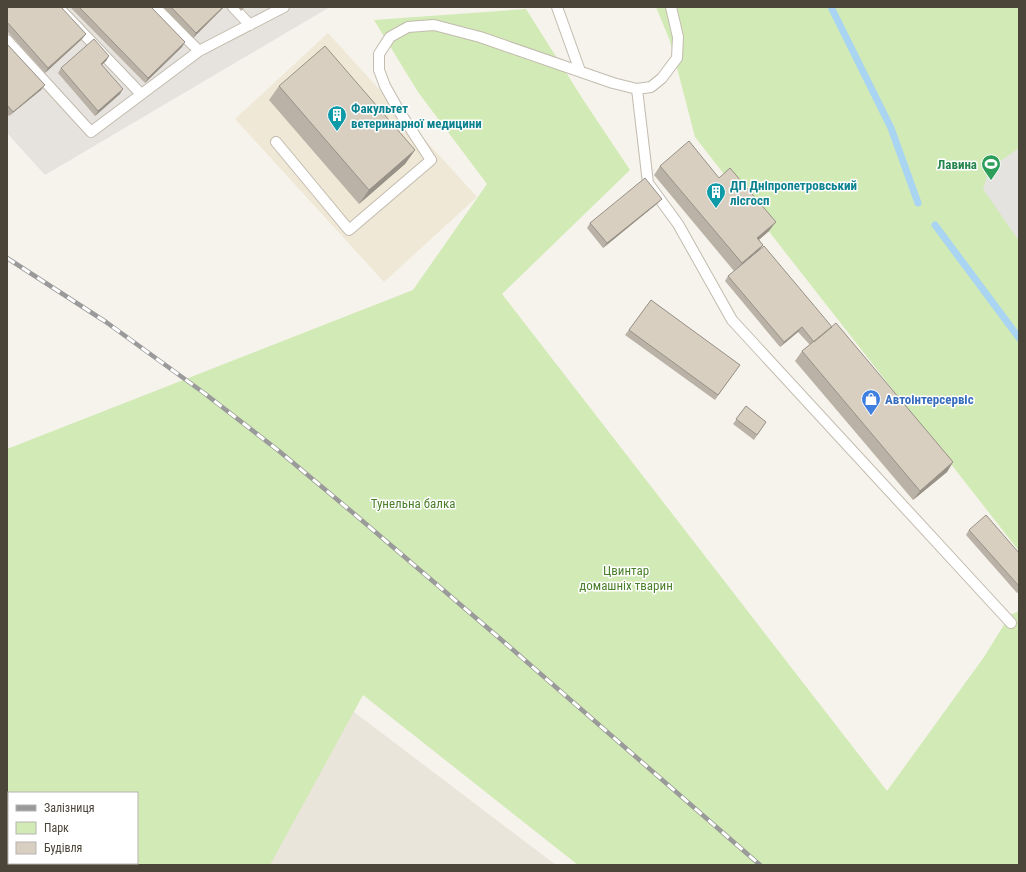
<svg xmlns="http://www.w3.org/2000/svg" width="1026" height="872" font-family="'Roboto Condensed',sans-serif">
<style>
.residential{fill:#eae5da;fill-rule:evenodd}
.industrial{fill:#e6e2dd}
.education{fill:#efe8d6}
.green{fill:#d2eab5;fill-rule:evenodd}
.parking{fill:#e5e3e0}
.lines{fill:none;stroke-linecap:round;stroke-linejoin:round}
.stream{stroke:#a9d4f2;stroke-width:7}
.service-casing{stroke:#c2bbae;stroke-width:12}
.service{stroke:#fff;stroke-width:10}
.rail-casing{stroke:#9a9a9a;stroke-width:4.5}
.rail{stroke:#fff;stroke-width:3;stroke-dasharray:9;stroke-linecap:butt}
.wall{fill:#bab2a6}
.shaded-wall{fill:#979187}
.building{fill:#d8cfc1;stroke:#979187}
.labels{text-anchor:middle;stroke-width:3;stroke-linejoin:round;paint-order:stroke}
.culture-label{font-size:13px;font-weight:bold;fill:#0d838f;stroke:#fff;text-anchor:start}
.leisure-label{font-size:13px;font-weight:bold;fill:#27864d;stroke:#fff;text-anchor:end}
.shop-label{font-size:13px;font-weight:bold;fill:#366cbe;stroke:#fff;text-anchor:start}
.park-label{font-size:13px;fill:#4a7f2a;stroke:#fff}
</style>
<rect width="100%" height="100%" fill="#f6f3ec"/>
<!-- residential -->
<path class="residential" d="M 7,449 L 556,865 L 7,865 ZM 9,793 L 137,793 L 137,863 L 9,863 Z"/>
<!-- industrial -->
<path class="industrial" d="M 7,7 L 330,7 L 45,175 L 7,133 Z"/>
<!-- education -->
<path class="education" d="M 328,33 L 477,197 L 384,282 L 235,119 Z"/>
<!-- green -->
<path class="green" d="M 656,7 L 1019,7 L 1019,551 L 695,137 L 670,41 Z
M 526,9 L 584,101 L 630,170 L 502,294 L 887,791 L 984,657 L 1010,615 L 1019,611 L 1019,865 L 578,865 L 363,695 L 270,865 L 7,865 L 7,449 L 413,290 L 487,184 L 418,92 L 374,20 ZM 9,793 L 137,793 L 137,863 L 9,863 Z"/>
<!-- parking -->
<path class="parking" d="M 1019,148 L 1019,241 L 983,189 L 987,177 L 996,164 Z"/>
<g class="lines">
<!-- stream -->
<path class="stream" d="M 831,7 L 891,128 L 918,203
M 935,225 L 1019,338"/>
<!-- service casing -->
<g class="service-casing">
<path id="service" d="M 58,7 L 141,94
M 155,7 L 199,51
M 233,7 L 250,25
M 557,7 L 580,71
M 7,40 L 91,132 L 199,51 L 284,7
M 637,89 L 648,183 L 678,224 L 732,320 L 1011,623
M 276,142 L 349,230 L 431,160 L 399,111 L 385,86 L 379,70 L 379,54 L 390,37 L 408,27 L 434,25 L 480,37 L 613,83 L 637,89 L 651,87 L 662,78 L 677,58 L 678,37 L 671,7"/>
</g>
<!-- service -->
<use href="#service" class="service"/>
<!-- rail casing -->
<g class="rail-casing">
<path id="rail" d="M 7,258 L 106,322 L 204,393 L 279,451 L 352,512 L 497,636 L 760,865"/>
</g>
<!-- rail -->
<use href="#rail" class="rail"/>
</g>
<!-- wall -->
<path class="wall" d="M 7,7 L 86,34 L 82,39 L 45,73 L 7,31 Z
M 70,7 L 151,7 L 185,42 L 182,47 L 145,83 Z
M 163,7 L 224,7 L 193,38 Z
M 238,7 L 245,7 L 241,11 Z
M 7,44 L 45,85 L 41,90 L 9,116 L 7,114 Z
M 109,56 L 106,61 L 102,65 L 120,94 L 95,116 L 58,73 L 61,68 Z
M 279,86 L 415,150 L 405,164 L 359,204 L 269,100 Z
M 660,166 L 719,178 L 769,231 L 759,240 L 763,245 L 760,249 L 832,327 L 953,462 L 947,472 L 913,500 L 795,361 L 802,351 L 810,345 L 798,332 L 780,347 L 725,281 L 728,276 L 734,271 L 654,175 Z
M 658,203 L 603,248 L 587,228 L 590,223 Z
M 651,300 L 740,365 L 715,400 L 625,335 Z
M 746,406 L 766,422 L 754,440 L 733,424 Z
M 969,530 L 1019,553 L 1019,592 L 1017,593 L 966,535 Z"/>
<!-- shaded-wall -->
<path class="shaded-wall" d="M 223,7 L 224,7 L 193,38 L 196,33 Z
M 86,34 L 82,39 L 45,73 L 48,68 Z
M 185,42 L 182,47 L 145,83 L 148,78 Z
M 109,56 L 106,61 L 98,68 L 101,64 Z
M 45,85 L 41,90 L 9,116 L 13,112 Z
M 123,89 L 120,94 L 95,116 L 98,111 Z
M 415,150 L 405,164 L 359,204 L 369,190 Z
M 662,199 L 658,203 L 603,248 L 607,243 Z
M 776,222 L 769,231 L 750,247 L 757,238 Z
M 763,245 L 756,254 L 735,272 L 742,263 Z
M 802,327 L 798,332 L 780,347 L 784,342 Z
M 953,462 L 947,472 L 913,500 L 920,491 Z"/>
<!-- building -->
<path class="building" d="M 7,7 L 61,7 L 86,34 L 48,68 L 7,22 Z
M 79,7 L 151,7 L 185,42 L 148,78 Z
M 171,7 L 223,7 L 196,33 Z
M 94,39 L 109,56 L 101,64 L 123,89 L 98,111 L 61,68 Z
M 7,44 L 45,85 L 13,112 L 7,105 Z
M 325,46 L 415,150 L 369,190 L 279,86 Z
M 689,141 L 719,178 L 730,168 L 776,222 L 757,238 L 763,245 L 742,263 L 660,166 Z
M 645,178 L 662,199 L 607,243 L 590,223 Z
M 764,246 L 832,327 L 814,342 L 802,327 L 784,342 L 728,276 Z
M 651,300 L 740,365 L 718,395 L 629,330 Z
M 836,323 L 953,462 L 920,491 L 802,351 Z
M 746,406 L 766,422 L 757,435 L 736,419 Z
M 986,515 L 1019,553 L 1019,586 L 969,530 Z"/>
<!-- icons -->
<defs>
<g id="building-pin" transform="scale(1)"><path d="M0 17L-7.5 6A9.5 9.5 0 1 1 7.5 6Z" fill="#0f9aa8" stroke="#fff"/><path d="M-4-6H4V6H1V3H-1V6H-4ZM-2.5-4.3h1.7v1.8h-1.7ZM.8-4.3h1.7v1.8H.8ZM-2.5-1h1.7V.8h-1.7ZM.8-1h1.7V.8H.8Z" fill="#fff"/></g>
<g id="stadium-pin" transform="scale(1)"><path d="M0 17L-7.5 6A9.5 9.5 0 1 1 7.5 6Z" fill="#2e9e5b" stroke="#fff"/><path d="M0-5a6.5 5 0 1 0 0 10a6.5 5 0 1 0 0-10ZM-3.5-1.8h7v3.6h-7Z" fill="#fff"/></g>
<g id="shop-pin" transform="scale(1)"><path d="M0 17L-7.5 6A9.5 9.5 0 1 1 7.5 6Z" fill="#3f7fe0" stroke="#fff"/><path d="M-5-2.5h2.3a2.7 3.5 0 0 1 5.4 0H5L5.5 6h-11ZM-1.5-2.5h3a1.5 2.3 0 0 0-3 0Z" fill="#fff"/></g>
</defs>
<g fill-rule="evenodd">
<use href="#building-pin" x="337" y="115"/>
<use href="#stadium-pin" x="991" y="164"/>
<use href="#building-pin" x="716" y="192"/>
<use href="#shop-pin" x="871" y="399"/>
</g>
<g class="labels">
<!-- culture labels -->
<g class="culture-label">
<text x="351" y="113">Факультет<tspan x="351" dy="15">ветеринарної медицини</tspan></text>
<text x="730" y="190">ДП Дніпропетровський<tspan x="730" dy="15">лісгосп</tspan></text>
</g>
<!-- leisure labels -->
<g class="leisure-label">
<text x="977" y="169">Лавина</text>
</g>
<!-- shop labels -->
<g class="shop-label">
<text x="885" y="404">Автоінтерсервіс</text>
</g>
<!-- park labels -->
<g class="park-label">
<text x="413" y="508">Тунельна балка</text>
<text x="626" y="575">Цвинтар<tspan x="626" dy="15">домашніх тварин</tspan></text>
</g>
</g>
<!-- border -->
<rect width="1026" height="872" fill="none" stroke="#4b4439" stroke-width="16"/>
<!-- legend -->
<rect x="8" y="792" width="130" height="72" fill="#ffffff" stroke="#b7b4b0"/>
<rect x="16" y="805" width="20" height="6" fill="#9a9a9a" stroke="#b7b4b0"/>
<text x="44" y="812" font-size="12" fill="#4b4439">Залізниця</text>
<rect x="16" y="822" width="20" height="12" fill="#d2eab5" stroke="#b7b4b0"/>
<text x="44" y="832" font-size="12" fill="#4b4439">Парк</text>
<rect x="16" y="842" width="20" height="12" fill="#d8cfc1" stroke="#b7b4b0"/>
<text x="44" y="852" font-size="12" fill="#4b4439">Будівля</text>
</svg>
